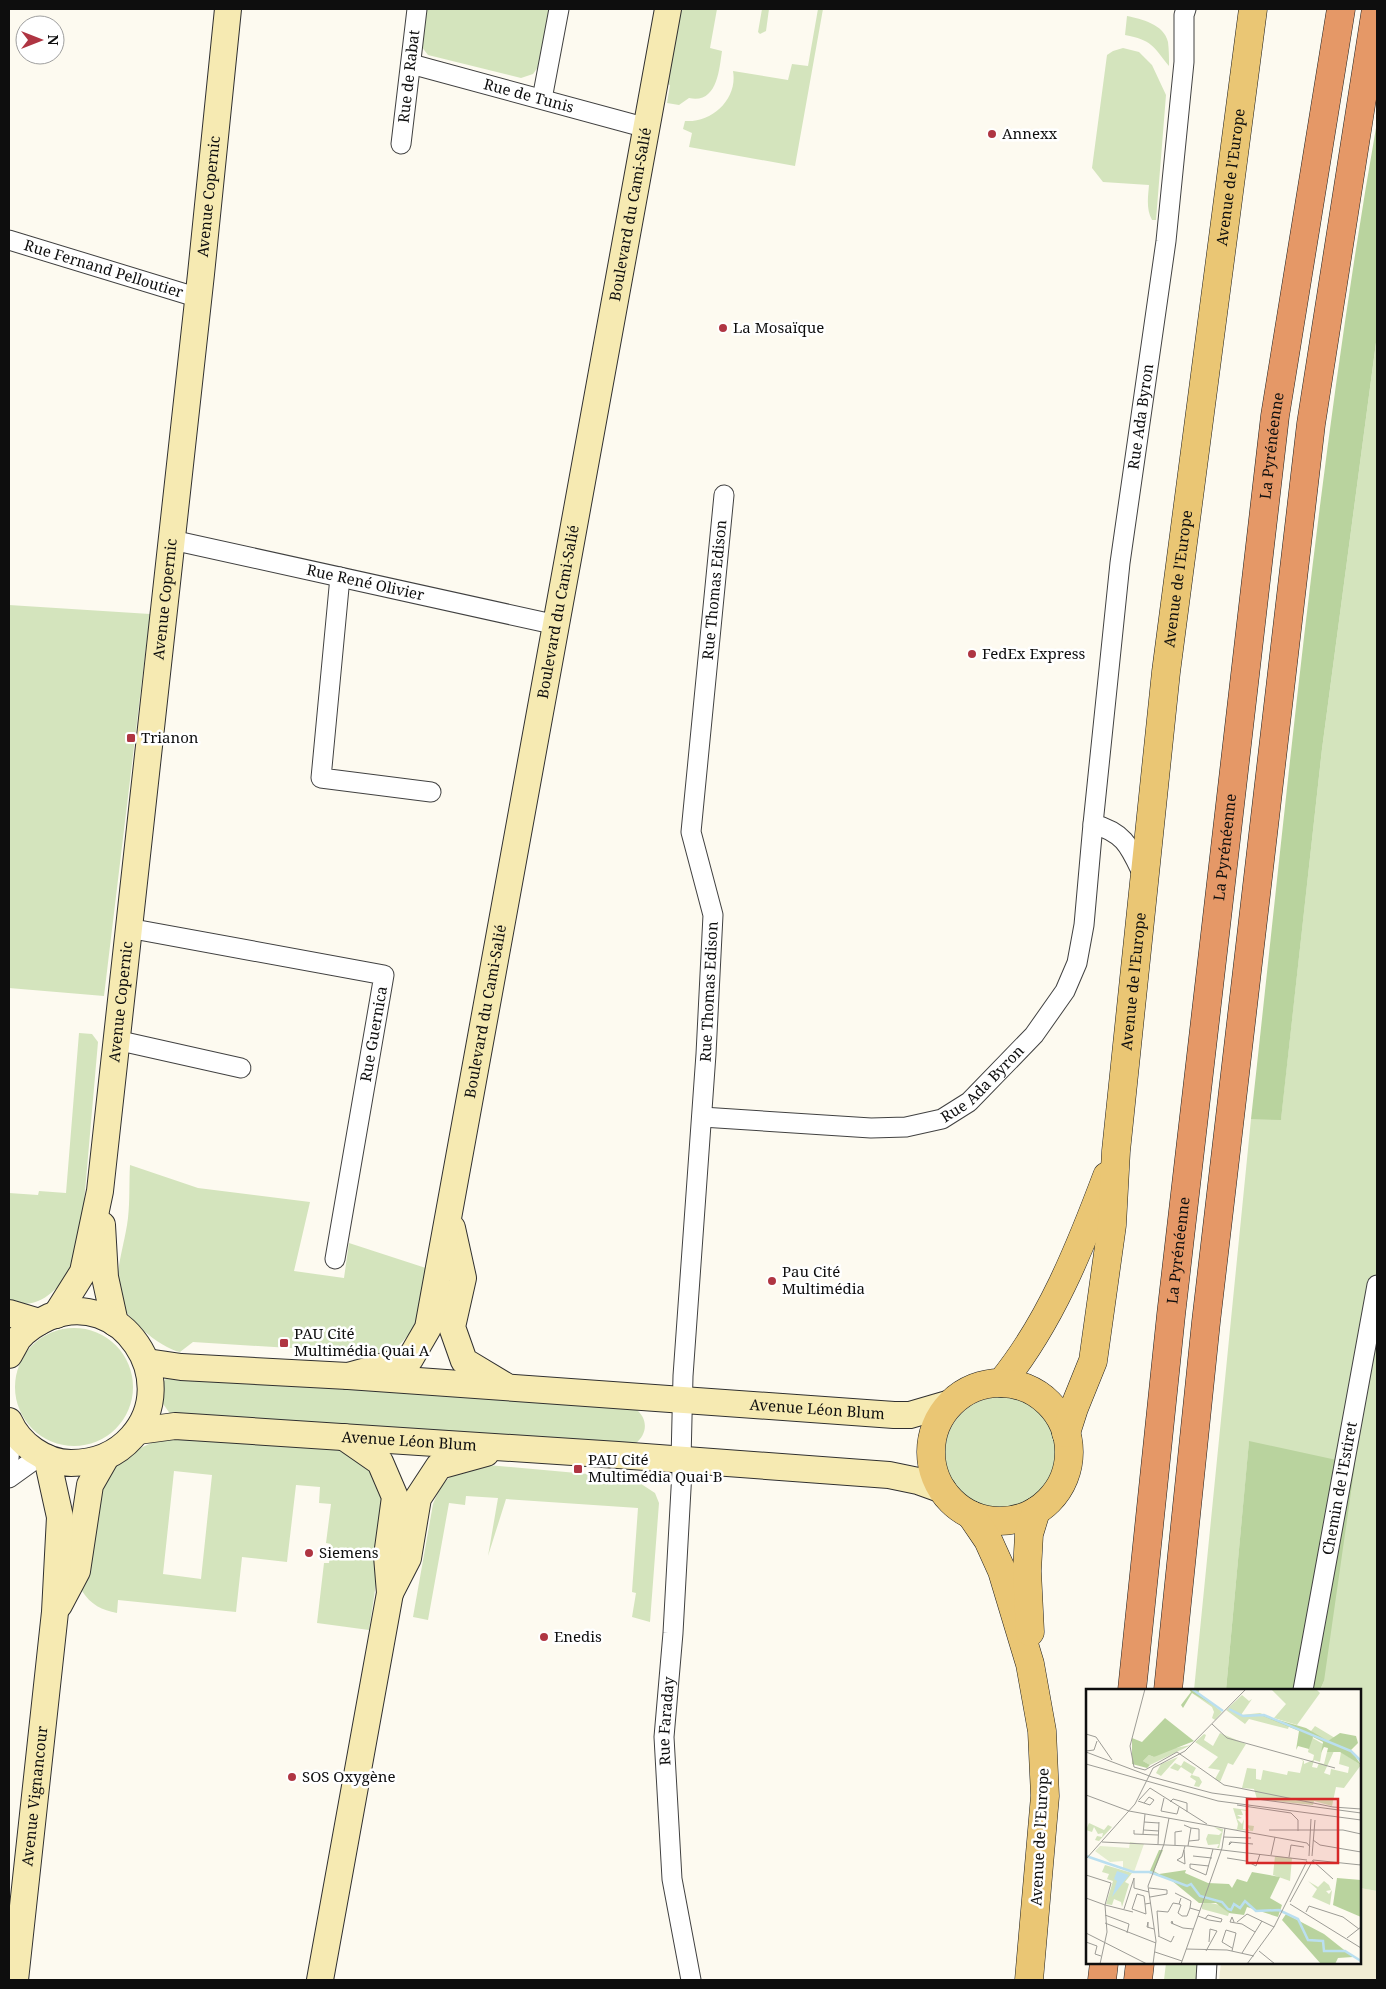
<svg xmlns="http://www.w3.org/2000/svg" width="1386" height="1989" font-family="'Noto Serif',serif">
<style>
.farmland{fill:#f1ecd3}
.green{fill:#d4e4bd;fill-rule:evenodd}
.forest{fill:#b9d39e}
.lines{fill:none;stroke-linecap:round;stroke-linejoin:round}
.street-casing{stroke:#414141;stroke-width:21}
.secondary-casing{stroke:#303030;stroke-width:28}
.primary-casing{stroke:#1f1f1f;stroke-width:29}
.highway-casing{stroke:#1f1f1f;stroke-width:29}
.street{stroke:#fff;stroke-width:19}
.secondary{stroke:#f6eab2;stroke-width:26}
.primary{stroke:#eac674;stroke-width:28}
.highway{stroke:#e59867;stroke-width:28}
.poi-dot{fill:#af3542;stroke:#fff;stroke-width:2}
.labels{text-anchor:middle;stroke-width:5;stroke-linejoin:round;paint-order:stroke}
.street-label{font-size:15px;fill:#0e0e0e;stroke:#fff}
.poi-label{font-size:15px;fill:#0e0e0e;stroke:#fff;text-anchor:start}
.inset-river{fill:none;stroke:#badff0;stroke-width:2.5}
.inset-road{fill:none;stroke:#9d9c96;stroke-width:1}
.view{fill:#d62828;fill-opacity:0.15;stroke:#d62828;stroke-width:2.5}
.inset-edge{fill:none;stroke:#0e0e0e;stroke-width:2.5}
</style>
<rect width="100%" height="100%" fill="#fdfaf0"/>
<!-- farmland -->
<path class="farmland" d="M 1360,1888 L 1377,1891 L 1377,1980 L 1219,1980 L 1221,1963 L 1360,1963 Z"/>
<!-- green -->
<path class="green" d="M 424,9 L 551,9 L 541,63 L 533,74 L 521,78 L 428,55 L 421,46 Z
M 676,9 L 717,9 L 710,48 L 722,51 C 719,71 717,104 689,98 L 679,105 L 667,103 L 670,85 L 662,83 Z
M 762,9 L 769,9 L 766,31 L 760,34 L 758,32 Z
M 818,9 L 823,9 L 795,166 L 689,147 L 692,133 L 683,129 L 685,121 C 712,123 738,99 733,71 L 788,80 L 792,64 L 808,66 Z
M 1127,16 C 1141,19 1164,24 1168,42 C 1169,50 1169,58 1169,66 C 1153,46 1152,40 1125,35 Z
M 1123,48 L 1139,52 L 1152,65 L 1166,95 L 1156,220 L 1152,220 C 1146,209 1148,197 1149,185 L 1103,182 L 1092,168 L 1107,55 L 1113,51 Z
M 1377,335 L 1377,1891 L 1360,1888 L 1360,1690 L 1320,1690 L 1324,1681 L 1249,1442 L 1226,1690 L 1194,1690 L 1251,1119 L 1281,1119 L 1322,749 Z
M 9,605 L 150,614 L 104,996 L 9,988 Z
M 79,1033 L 92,1034 L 98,1042 L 79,1260 C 63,1282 41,1315 9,1300 L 9,1193 L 38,1195 L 39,1191 L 66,1193 Z
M 130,1165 L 198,1188 L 310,1202 L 294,1271 L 344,1278 L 349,1243 L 435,1271 C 423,1303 419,1335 387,1354 L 193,1342 L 180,1352 C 160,1348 121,1316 118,1294 C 115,1269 125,1243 128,1218 C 130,1201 129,1182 130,1165 Z
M15 1387a59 59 0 1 1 118 0a59 59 0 1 1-118 0Z
M 169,1375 L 636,1409 C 648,1419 648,1434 635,1444 L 171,1415 L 161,1401 L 160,1386 Z
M945 1453a56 56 0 1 1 112 0a56 56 0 1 1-112 0Z
M 173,1439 L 348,1450 L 366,1459 L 387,1511 L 369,1630 L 317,1623 L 324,1563 L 329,1563 L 331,1544 L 326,1543 L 331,1504 L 319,1503 L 320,1487 L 296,1485 L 287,1562 L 242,1557 L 236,1612 L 118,1600 L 117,1613 C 102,1610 91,1605 82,1591 L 96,1484 L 125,1455 L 158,1440 ZM 174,1471 L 212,1475 L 201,1579 L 163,1574 Z
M 488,1465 L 632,1478 L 655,1493 L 659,1503 L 650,1622 L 632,1617 L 636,1593 L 632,1592 L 638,1508 L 506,1499 L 488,1556 L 498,1498 L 466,1496 L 465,1505 L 449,1503 L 428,1620 L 413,1617 L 433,1504 C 447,1470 455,1474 488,1465 Z
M 1166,1963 L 1201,1963 L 1200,1980 L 1164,1980 Z"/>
<!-- forest -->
<path class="forest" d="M 1377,122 L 1377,335 L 1322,749 L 1281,1120 L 1251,1119 C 1288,786 1319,452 1377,122 Z
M 1249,1441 L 1355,1464 L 1324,1681 L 1320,1690 L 1226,1690 Z"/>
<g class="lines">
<!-- street casing -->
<g class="street-casing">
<g id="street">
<path id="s1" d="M 411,64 L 647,128"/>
<path d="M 542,99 L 559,9"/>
<path id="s2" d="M 401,144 L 417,9"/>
<path id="s3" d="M 9,240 L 199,298"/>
<path id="s4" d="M 172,540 L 557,625"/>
<path d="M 340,577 L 321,778 L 431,792"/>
<path d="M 1093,824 C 1126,833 1130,848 1144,877"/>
<path d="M 128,928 L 384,975 L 335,1259"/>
<path d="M 116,1040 L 241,1068"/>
<path id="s5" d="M 702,1117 L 871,1128 L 906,1127 L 942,1119 L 969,1102 L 1034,1035 L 1065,991 L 1077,963 L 1084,925 L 1093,824 L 1120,563 L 1166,241 L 1184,62 L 1184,15 L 1186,9"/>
<path d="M 9,1458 L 12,1428"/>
<path d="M 9,1478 L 41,1455"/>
<path id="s6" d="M 1303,1690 L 1377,1285"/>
<path id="s7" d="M 691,1980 L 672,1879 L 664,1737 L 673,1633 L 682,1471 L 681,1460 L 683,1376 L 706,1054 L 713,915 L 691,832 L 724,495"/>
<path d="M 1206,1980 L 1207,1963"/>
</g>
</g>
<!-- secondary casing -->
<g class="secondary-casing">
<g id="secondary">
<path d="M 102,1225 L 105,1277 L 115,1323"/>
<path d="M 452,1228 L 463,1278 L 452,1327 L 464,1361 L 504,1385"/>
<path d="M 9,1313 L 39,1322"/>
<path id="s8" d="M 56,1315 L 83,1272 L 100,1191 L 201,274 L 228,9"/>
<path d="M 9,1355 C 12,1350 15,1344 18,1339 C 26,1329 38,1322 49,1317 C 121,1287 183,1380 132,1437 C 116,1455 95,1463 71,1463 C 45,1463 19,1444 9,1421"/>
<path id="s9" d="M 147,1362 L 181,1367 L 348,1376 L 894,1415 L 910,1415 L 951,1403"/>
<path id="s10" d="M 348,1376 L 410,1359 L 428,1328 L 668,9"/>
<path id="s11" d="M 138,1431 L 175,1426 L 618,1455 L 889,1475 L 918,1481 L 943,1490"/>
<path d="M 390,1593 L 408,1558 L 418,1498 L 439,1466 L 486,1453"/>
<path d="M 59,1605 L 77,1571 L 90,1485 L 106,1457"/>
<path id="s12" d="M 15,1980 L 55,1612 L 60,1517 L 47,1458"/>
<path d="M 320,1980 L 390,1593 L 387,1556 L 395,1497 L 380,1462 L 344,1437"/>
</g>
</g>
<!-- primary casing -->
<g class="primary-casing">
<g id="primary">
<path d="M 1001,1383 C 1050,1323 1080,1248 1107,1176"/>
<circle cx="1000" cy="1452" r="69"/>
<path id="s13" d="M 1066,1433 L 1074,1408 L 1093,1361 L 1112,1225 L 1116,1151 L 1166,672 L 1253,9"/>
<path d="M 971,1515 L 988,1540 L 1002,1571 L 1030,1664 L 1042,1731 L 1045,1796 L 1029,1980"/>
<path d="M 1030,1632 L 1027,1571 L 1029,1534 L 1036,1511"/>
</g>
</g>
<!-- highway casing -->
<g class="highway-casing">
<g id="highway">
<path id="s14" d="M 1132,1690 L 1171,1315 L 1275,416 L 1341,9"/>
<path d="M 1168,1690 L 1206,1322 L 1311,424 L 1376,9"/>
<path d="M 1102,1980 L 1104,1963"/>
<path d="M 1138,1980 L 1140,1963"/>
</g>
</g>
<!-- street -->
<use href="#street" class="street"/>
<!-- secondary -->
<use href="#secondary" class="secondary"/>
<!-- primary -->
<use href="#primary" class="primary"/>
<!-- highway -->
<use href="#highway" class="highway"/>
</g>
<!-- markers -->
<g class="poi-dot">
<circle cx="992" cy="134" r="5"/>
<circle cx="723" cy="328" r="5"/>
<circle cx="972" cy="654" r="5"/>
<rect x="126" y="733" width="10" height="10" rx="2.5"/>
<circle cx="772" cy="1281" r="5"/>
<rect x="279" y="1338" width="10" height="10" rx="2.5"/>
<rect x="573" y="1464" width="10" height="10" rx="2.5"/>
<circle cx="309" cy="1553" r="5"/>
<circle cx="544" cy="1637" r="5"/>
<circle cx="292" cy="1777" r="5"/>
</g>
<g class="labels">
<!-- street labels -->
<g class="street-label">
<text dy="5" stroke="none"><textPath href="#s2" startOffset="68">Rue de Rabat</textPath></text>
<text dy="5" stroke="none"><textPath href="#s1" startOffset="122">Rue de Tunis</textPath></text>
<text dy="5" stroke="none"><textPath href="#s13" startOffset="1269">Avenue de l'Europe</textPath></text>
<text dy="5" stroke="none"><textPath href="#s8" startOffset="1134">Avenue Copernic</textPath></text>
<text dy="5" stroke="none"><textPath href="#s10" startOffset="1232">Boulevard du Cami-Salié</textPath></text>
<text dy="5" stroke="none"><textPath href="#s3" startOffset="99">Rue Fernand Pelloutier</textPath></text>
<text dy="5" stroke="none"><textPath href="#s5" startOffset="1001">Rue Ada Byron</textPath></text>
<text dy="5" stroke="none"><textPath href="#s14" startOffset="1252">La Pyrénéenne</textPath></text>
<text dy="5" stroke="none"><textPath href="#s13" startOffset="864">Avenue de l'Europe</textPath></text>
<text dy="5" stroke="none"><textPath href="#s4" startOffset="198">Rue René Olivier</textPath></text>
<text dy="5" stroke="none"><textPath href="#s7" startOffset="1398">Rue Thomas Edison</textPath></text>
<text dy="5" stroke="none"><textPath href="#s8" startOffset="729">Avenue Copernic</textPath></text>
<text dy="5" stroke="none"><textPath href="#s10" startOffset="828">Boulevard du Cami-Salié</textPath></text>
<text dy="5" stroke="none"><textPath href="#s14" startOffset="848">La Pyrénéenne</textPath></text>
<text dy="5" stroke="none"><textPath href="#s13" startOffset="459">Avenue de l'Europe</textPath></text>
<text dy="5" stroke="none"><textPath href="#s7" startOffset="992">Rue Thomas Edison</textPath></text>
<text dy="5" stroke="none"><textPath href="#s8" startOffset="324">Avenue Copernic</textPath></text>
<text dy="5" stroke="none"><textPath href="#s10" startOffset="422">Boulevard du Cami-Salié</textPath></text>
<text transform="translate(374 1034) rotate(-80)" y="5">Rue Guernica</text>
<text dy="5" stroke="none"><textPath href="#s5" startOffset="295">Rue Ada Byron</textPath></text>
<text dy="5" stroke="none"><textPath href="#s14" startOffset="442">La Pyrénéenne</textPath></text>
<text dy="5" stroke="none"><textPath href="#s9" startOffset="672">Avenue Léon Blum</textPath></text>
<text dy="5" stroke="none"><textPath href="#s11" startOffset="272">Avenue Léon Blum</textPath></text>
<text dy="5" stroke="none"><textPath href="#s6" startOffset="205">Chemin de l'Estiret</textPath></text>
<text dy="5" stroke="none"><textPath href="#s7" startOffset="261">Rue Faraday</textPath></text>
<text dy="5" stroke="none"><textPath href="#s12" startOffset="185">Avenue Vignancour</textPath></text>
<text transform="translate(1040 1837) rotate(-87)" y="5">Avenue de l'Europe</text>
</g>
<!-- poi labels -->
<g class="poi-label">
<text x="1002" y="139">Annexx</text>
<text x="733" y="333">La Mosaïque</text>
<text x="982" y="659">FedEx Express</text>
<text x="141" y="743">Trianon</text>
<text x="782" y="1277">Pau Cité<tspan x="782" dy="17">Multimédia</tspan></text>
<text x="294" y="1339">PAU Cité<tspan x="294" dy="17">Multimédia Quai A</tspan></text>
<text x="588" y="1465">PAU Cité<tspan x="588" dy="17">Multimédia Quai B</tspan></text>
<text x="319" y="1558">Siemens</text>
<text x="554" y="1642">Enedis</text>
<text x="302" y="1782">SOS Oxygène</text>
</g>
</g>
<!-- overview -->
<g transform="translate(1086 1689)">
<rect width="275" height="275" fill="#fdfaf0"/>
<path d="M 185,0 L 230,0 L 234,4 L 211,36 L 188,29 L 200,15 ZM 106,4 L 120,10 L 136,23 L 129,31 L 126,29 L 128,23 L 126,18 ZM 156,6 L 163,12 L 166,10 L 155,26 L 174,24 L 203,37 L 202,40 L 163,30 L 159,35 L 140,21 ZM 229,37 L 249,49 L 242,52 L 228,45 L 225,42 ZM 134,44 L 160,55 L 147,76 L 142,74 L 134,93 L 129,90 L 134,81 L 122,79 L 132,68 L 109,53 L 118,45 L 120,46 L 118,51 L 127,57 ZM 225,48 L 237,55 L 234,73 L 228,71 L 226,78 L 231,79 L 233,74 L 238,75 L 241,63 L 248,62 L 238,84 L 244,86 L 245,80 L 262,84 L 263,78 L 253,75 L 255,63 L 275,76 L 258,99 L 250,98 L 246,117 L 228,112 L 227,116 L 171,110 L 168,100 L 156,99 L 161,79 L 170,80 L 170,90 L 175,91 L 177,81 L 201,86 L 202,82 L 214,84 L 217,72 L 213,69 L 218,72 L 218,75 L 227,71 L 228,66 L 222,63 ZM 105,56 L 64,76 L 57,72 L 63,66 L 68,68 L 79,61 ZM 92,68 L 75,87 L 70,84 L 75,75 ZM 98,72 L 110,79 L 106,86 L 113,88 L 116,93 L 113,98 L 108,97 L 110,92 L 104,88 L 106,85 L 95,78 L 92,82 L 84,79 L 89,74 L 95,77 ZM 147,119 L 161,121 L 159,129 L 160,122 L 155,121 L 157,126 L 151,126 L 156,129 L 151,130 L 156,135 L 158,130 L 157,140 L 164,141 L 160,136 L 168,137 L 167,142 L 143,140 L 151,140 L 152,135 ZM 3,134 L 18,141 L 22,136 L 26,138 L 13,152 L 9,151 L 11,147 L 16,148 L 17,144 L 12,145 L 8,138 L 6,143 L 0,141 ZM 128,138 L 137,140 L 137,141 L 133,159 L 131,159 L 133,155 L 122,156 L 120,150 L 122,145 L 133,146 L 136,143 ZM 189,167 L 206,169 L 204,192 L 187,186 ZM 19,176 L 46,184 L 39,193 L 43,195 L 36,218 L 35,213 L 28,210 L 26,216 L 20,215 L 27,192 L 21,190 L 23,185 L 16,183 ZM 222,192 L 232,198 L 238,192 L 243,196 L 245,201 L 240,202 L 243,205 L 246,201 L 244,216 L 226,208 L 231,200 ZM 120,213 L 134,216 L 143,224 L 142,227 L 116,220 L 116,215 Z" fill="#d4e4bd"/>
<path d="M 103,0 L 114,0 L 112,4 L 138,22 L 106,4 L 97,19 L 95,16 L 105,3 ZM 172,25 L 220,39 L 242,52 L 254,44 L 270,47 L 272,54 L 265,61 L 275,76 L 254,63 L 241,63 L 242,59 L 238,58 L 235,64 L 237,53 L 227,48 L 223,60 L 212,57 L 210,61 L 213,42 ZM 79,29 L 108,52 L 68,68 L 63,66 L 57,72 L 64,76 L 61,79 L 46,75 L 46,49 L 56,53 ZM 73,161 L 77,161 L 68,182 L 73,185 L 100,181 L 99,184 L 122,194 L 143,195 L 146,199 L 151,190 L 161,193 L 166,183 L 194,188 L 184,209 L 196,216 L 192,228 L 161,218 L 158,226 L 143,224 L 130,214 L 113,214 L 85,191 L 63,184 ZM 251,189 L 275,191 L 275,228 L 247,216 ZM 200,225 L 238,245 L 267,268 L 252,269 L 249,275 L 235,275 L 196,231 Z" fill="#b9d39e"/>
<path d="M 44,153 L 58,155 L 48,183 L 37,179 L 37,172 L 24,173 L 9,162 L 14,157 L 43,159 Z" fill="#e4edce"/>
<path d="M 31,182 L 43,186 L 26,208 L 31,192 L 28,190 Z" fill="#badff0"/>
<path class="inset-river" d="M 106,0 L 137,22M 143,20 L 157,27 L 178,26 L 265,62 L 275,72M 0,167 L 47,183 L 64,183 L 101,197 L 105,195 L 114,207 L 136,213 L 142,220 L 145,221 L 148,215 L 154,219 L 159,212 L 170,222 L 193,221 L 212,230 L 222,251 L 237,252 L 238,262 L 259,262 L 275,272"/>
<path class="inset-road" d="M 59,0 L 44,57 L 48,78 L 59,81 L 91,63 L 138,96 L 247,118 L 275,120M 126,35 L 141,49 L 249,79M 0,45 L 10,48 L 26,71M 0,62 L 8,61 L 11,52M 0,63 L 66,88 L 126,104 L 275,124M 0,75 L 132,112 L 275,131M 0,106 L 43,122 L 221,154 L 224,158M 78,109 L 75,122 L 91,125 L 93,118M 53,111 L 64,99 L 121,135M 52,112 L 64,116 L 68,111 L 63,108 L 58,114M 84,113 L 87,110 L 101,114 L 101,123M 151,116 L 205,124 L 212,131 L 212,142M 58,133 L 73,134M 98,136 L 105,139 L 102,157M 48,141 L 48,145 L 72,146M 58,141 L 73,142M 183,141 L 257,141 L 275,145M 57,145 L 59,125M 138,148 L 165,149M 227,151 L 234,156 L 275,163M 103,152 L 113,151 L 113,140 L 105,139M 16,153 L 102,157 L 221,171M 146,153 L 143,156 L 144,153 L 167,155M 72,155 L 73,133M 89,156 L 89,143 L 96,142M 98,161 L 99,175 L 91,171 L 96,168 L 99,157M 185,166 L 189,148M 107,167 L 126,169M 223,167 L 225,130M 226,167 L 229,131M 203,168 L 205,156 L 218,158M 141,169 L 160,172 L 170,177 L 174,165M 0,170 L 49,115 L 67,79 L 99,62 L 160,0M 227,171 L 275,176M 227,172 L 247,190M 104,175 L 104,179 L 120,186 L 127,160M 104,175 L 123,177M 0,186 L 25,194 L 19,216M 48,199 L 63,203M 63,199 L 81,201 L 81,205 L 64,208M 89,204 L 105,212 L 104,219 L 114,222M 0,209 L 19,216 L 21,243 L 14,275M 204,213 L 227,171M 59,215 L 60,225 L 46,220 L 51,205 L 58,207 L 59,215 L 65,214M 93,215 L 95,216 L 92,224 L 96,227 L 101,227 L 104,219M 204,215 L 275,259M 19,216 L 47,223M 38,220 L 48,189 L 48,199M 220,223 L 223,217 L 257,228 L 273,240M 19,226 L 43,235 L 41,244M 112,227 L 123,231 L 135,233 L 136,230 L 122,226 L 119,230M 148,233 L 146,228 L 144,233 L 156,235 L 169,243M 151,233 L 161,225 L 188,238M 19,234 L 70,254M 87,235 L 86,232 L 85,234 L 97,239 L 107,240M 62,238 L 62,233 L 61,238 L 68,240M 0,244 L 61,275M 72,247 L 85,253 L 88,247M 73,247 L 71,222 L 82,223 L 87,214 L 93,215 L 95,209M 261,249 L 275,238M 0,253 L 11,257 L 9,265 L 15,267M 100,260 L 141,261 L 168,267M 120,262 L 131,242 L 124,240 L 123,253M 146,262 L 150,244 L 140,241 L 136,253 L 146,259M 173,262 L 189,275M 69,263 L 96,272M 156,264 L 176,232M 67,275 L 70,252 L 62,197 L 78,155 L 83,129M 95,275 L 136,159 L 139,139M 161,275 L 188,238 L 221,172"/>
<path class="view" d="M 161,110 L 252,110 L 252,174 L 161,174 Z"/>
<rect width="275" height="275" class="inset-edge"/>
</g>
<!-- border -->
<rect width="1386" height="1989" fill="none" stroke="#0e0e0e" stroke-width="20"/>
<!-- north arrow -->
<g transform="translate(40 40) rotate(90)"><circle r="24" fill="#ffffff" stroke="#9f9f9f"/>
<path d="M0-4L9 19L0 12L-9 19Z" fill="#af3542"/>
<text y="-8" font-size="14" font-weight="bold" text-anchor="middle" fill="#0e0e0e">N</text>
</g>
</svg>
